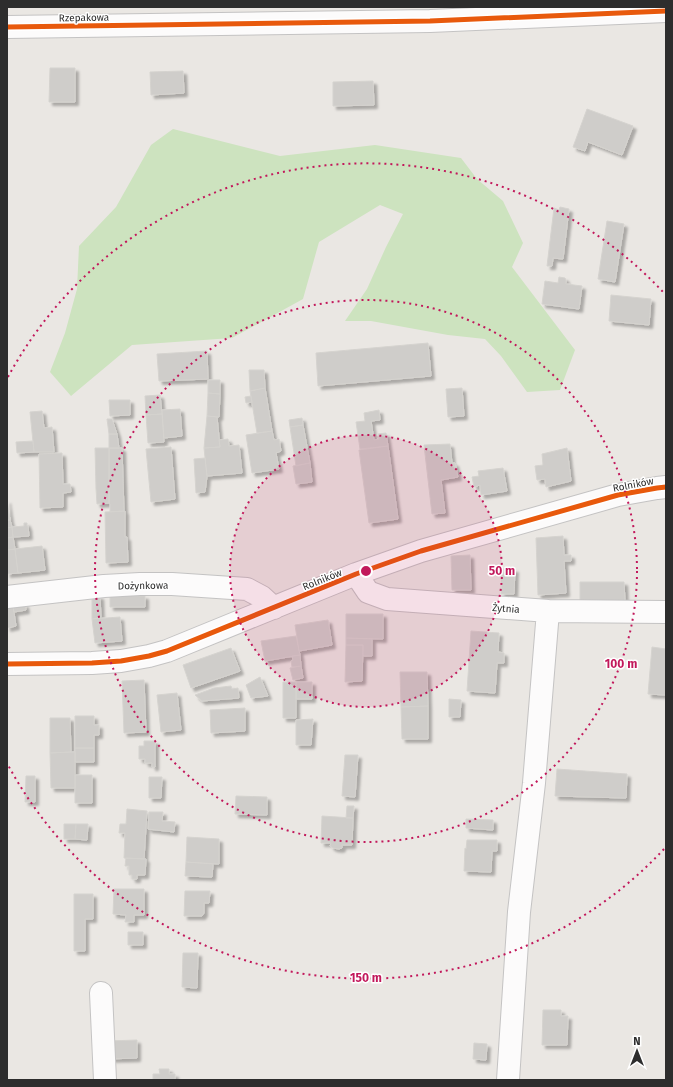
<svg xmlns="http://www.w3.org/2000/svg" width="673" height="1087" font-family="'Fira Sans',sans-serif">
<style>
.green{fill:#cde3bf}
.building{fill:#cfcdca;stroke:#d5d3cf;filter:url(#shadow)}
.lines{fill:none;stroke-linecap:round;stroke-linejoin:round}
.minor-casing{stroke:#c4c3c3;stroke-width:24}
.minor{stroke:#fcfbfb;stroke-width:22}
.cycleway-casing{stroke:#fff;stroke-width:8}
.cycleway{stroke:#e8590c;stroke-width:5}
.ring{fill:none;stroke:#c2185b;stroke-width:2;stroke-dasharray:2 4}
.labels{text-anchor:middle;stroke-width:3;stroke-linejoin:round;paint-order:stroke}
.street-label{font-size:10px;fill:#2d2d2d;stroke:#fff}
.centre{fill:#c2185b;stroke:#fff;stroke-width:2}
.ring-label{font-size:12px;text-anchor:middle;font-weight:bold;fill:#c2185b;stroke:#fff;stroke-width:3;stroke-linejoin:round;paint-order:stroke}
</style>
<defs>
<filter id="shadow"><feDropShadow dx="3.5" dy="3.5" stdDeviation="1" flood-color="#0004"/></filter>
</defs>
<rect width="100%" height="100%" fill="#eae7e3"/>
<!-- green -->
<path class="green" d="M 173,129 L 280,156 L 375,145 L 461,158 L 477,179 L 503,201 L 523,243 L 512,267 L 575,350 L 560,390 L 527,392 L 501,356 L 485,339 L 448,335 L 371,321 L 345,321 L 367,289 L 386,247 L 403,214 L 380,205 L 319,242 L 303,299 L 232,338 L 132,345 L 71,396 L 50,372 L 65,333 L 77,289 L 79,246 L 116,207 L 151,145 Z"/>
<!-- building -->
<path class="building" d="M 50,68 L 75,68 L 75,102 L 49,102 Z
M 183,71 L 184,93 L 151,95 L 150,72 Z
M 373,81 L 374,105 L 333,106 L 333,82 Z
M 587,109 L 633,126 L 622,155 L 588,142 L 585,151 L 573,147 Z
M 560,207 L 569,209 L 563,259 L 553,258 L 552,266 L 547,266 L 554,208 L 559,210 Z
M 607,221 L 624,224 L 615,282 L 598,279 Z
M 559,277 L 565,278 L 566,280 L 566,284 L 582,286 L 579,309 L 542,304 L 545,281 L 558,283 Z
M 611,295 L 651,299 L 649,325 L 609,321 Z
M 428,343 L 431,376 L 318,386 L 316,353 Z
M 207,351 L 208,379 L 159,381 L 157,354 Z
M 249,370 L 264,370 L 265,388 L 250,391 Z
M 208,380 L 220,380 L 220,394 L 208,393 Z
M 265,388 L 272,431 L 257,433 L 250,391 Z
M 462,388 L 464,416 L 448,417 L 446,389 Z
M 208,393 L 220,394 L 219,417 L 207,416 Z
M 160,395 L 162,414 L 146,415 L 145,396 Z
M 251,396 L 252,402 L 246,403 L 245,397 Z
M 109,400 L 130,400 L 130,415 L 110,416 Z
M 180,409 L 182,436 L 164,438 L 162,410 Z
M 379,410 L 380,420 L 371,421 L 374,440 L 379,439 L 378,434 L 386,433 L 388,446 L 360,449 L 356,422 L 365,421 L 364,413 Z
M 42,411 L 44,428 L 52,427 L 54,452 L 34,452 L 30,412 Z
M 162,414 L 164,442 L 148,443 L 146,415 Z
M 207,416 L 217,417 L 220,447 L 204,448 Z
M 302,418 L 303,425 L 290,427 L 289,420 Z
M 107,419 L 112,419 L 117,434 L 109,434 Z
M 303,425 L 310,463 L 296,466 L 290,427 Z
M 272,431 L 274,440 L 279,439 L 281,451 L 276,453 L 279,469 L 252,473 L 246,435 Z
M 109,434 L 117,434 L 119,448 L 109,448 Z
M 228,439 L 229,446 L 239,445 L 242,473 L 207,476 L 204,448 L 220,447 L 219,440 Z
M 33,441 L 34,452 L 17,453 L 16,442 Z
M 450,444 L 452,463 L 455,463 L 458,477 L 441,480 L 445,513 L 432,514 L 424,445 Z
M 388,446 L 398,519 L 369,523 L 359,450 Z
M 171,447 L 175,499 L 151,502 L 146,449 Z
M 95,448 L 109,448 L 109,503 L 97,504 L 96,489 Z
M 109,448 L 122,448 L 124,511 L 110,512 L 110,504 L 109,503 Z
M 567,448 L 571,481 L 546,487 L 545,479 L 537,480 L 535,466 L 543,465 L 542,454 Z
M 62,453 L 63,484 L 70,484 L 71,492 L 63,493 L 63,507 L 40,508 L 39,454 Z
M 205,458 L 207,476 L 205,492 L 196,493 L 194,459 Z
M 310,463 L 312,482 L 296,484 L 293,466 Z
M 503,468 L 507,491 L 481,495 L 480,485 L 474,487 L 472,477 L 479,476 L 478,471 Z
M 7,500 L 10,520 L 7,520 Z
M 125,511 L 125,537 L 127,537 L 128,562 L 106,563 L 105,512 Z
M 7,520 L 10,520 L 12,527 L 7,528 Z
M 24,523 L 27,523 L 27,526 L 28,526 L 29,536 L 13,537 L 12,527 L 24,526 Z
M 12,527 L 13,537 L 7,538 L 7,528 Z
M 563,536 L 564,555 L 571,555 L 571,561 L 564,561 L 566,593 L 538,595 L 536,538 Z
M 13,537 L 15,549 L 7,550 L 7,538 Z
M 42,546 L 45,570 L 18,573 L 15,549 Z
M 15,549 L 18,573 L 7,574 L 7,550 Z
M 470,555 L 471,590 L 452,590 L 451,556 Z
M 502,569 L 515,569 L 514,594 L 501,594 Z
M 580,582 L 624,582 L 625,601 L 580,601 Z
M 110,595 L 145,596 L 145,607 L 110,607 Z
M 92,596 L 100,596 L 101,618 L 92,619 Z
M 25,604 L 26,610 L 14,612 L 13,606 Z
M 13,606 L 16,626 L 7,628 L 7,607 Z
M 346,614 L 383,614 L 383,639 L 346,638 Z
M 120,617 L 122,641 L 95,643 L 92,619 Z
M 328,620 L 332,645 L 299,651 L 295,625 Z
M 471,631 L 499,633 L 498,652 L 504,653 L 504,663 L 497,663 L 495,693 L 467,691 Z
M 296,636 L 300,655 L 265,661 L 261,641 Z
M 346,638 L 372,639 L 372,656 L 363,656 L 363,645 L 346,645 Z
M 346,645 L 363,645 L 362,681 L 345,682 Z
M 652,647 L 666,649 L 666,695 L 648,694 Z
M 231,648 L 240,671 L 191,688 L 183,665 Z
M 300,655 L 301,666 L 292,667 L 291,661 L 293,660 L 292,656 Z
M 301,666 L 303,678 L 293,680 L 290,668 Z
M 400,672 L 427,672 L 428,706 L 401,707 Z
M 260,677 L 268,696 L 251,698 L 246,685 Z
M 144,680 L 146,732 L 124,733 L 122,681 Z
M 283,682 L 296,682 L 296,718 L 283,718 Z
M 296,682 L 312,682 L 312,699 L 296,699 Z
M 231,686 L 232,689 L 238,688 L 239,698 L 202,701 L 195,695 L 214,688 Z
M 177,693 L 181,730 L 161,732 L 157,695 Z
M 449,699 L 461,700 L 460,717 L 449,717 Z
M 428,706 L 428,739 L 402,739 L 401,707 Z
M 245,708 L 245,731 L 211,733 L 210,710 Z
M 75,716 L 94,716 L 94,725 L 99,725 L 99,735 L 94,735 L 94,748 L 75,748 Z
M 50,718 L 70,718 L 71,752 L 50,753 Z
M 313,719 L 311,745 L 296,745 L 296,720 Z
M 144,741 L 155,741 L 155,767 L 152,767 L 152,763 L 145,763 L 145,759 L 139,759 L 139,746 L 144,746 Z
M 75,748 L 94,748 L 94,762 L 75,762 Z
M 71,752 L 75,752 L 75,788 L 51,788 L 50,753 Z
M 345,755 L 358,755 L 355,797 L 342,796 Z
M 557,769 L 627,774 L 626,798 L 555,796 Z
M 75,775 L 92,775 L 92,803 L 75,803 Z
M 26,776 L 35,776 L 35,802 L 25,802 Z
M 149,777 L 162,777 L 161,798 L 149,798 Z
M 236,796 L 267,797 L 267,815 L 235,814 Z
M 347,806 L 354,806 L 353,818 L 346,818 Z
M 127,809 L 147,811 L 144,859 L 124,858 L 125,833 L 119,833 L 120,824 L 126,824 Z
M 149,812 L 163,812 L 162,821 L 175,822 L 174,832 L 148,829 Z
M 322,816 L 353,818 L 352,845 L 342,845 L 342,848 L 339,849 L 333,848 L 330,846 L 331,843 L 321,843 Z
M 466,819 L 493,820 L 493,830 L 466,828 Z
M 64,824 L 76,824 L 75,839 L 64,839 Z
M 76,824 L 88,824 L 87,840 L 75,839 Z
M 187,837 L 219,839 L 219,864 L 186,862 Z
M 467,840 L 497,840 L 497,851 L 492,851 L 491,872 L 464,871 L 465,848 L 466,849 Z
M 126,858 L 146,859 L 145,875 L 137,875 L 137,879 L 132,879 L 132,875 L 129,875 L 129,866 L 125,866 Z
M 186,862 L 213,864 L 212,877 L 185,876 Z
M 114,889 L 144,889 L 144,915 L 134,915 L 134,922 L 125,922 L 126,915 L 113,914 Z
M 185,891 L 210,891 L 209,903 L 204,903 L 204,913 L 202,916 L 184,916 Z
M 74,894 L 93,894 L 93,919 L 85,919 L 85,951 L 74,951 Z
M 128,932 L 143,932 L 143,945 L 128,945 Z
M 183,953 L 198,953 L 197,988 L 182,987 Z
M 543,1010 L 561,1010 L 561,1016 L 568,1016 L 567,1045 L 542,1045 Z
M 137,1040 L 137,1058 L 107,1059 L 107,1041 Z
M 474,1043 L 487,1044 L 486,1060 L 473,1059 Z
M 159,1069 L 169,1069 L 169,1074 L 175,1074 L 175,1080 L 153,1080 L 153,1074 L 160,1074 Z"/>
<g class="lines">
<!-- minor casing -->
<g class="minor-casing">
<path id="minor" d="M 7,27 L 430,21 L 666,11
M 356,574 L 368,592 L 387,599 L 548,611 L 666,612
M 7,597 L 104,586 L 140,584 L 172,584 L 247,589 L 262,597 L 274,608
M 7,664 L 92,663 L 121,661 L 149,656 L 167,651 L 356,574 L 421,551 L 618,495 L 657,488 L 666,487
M 101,993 L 105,1080
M 508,1080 L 519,912 L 534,783 L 548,611"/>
</g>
<!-- minor -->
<use href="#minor" class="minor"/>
<!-- cycleway casing -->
<g class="cycleway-casing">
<path id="cycleway" d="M 7,27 L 430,21 L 666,11
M 7,664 L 92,663 L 121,661 L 149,656 L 167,651 L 356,574 L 421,551 L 618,495 L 657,488 L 666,487"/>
</g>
<!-- cycleway -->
<use href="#cycleway" class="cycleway"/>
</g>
<!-- distance rings -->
<circle cx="366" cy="571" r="136" fill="#c2185b" fill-opacity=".12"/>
<g class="ring">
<circle cx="366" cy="571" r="136"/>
<circle cx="366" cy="571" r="271"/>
<path d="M664 849A407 407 0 0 1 8 765M8 377A407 407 0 0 1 664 293"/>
</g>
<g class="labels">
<!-- street labels -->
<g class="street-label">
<text transform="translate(84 17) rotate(-1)" y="4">Rzepakowa</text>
<text transform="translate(633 484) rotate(-11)" y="4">Rolników</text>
<text transform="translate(322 579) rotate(-22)" y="4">Rolników</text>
<text transform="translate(143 585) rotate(-1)" y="4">Dożynkowa</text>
<text transform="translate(506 608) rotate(4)" y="4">Żytnia</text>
</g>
</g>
<circle cx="366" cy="571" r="6" class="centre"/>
<g class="ring-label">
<text x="502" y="575">50 m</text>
<text x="621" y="668">100 m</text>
<text x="366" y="982">150 m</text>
</g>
<!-- border -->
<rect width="673" height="1087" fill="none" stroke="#2d2d2d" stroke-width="16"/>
<!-- north arrow -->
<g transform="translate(637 1051)" stroke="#ffffff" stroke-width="3" paint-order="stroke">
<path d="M0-3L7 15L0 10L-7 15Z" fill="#2d2d2d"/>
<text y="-6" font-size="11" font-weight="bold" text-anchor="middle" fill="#2d2d2d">N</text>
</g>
</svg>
